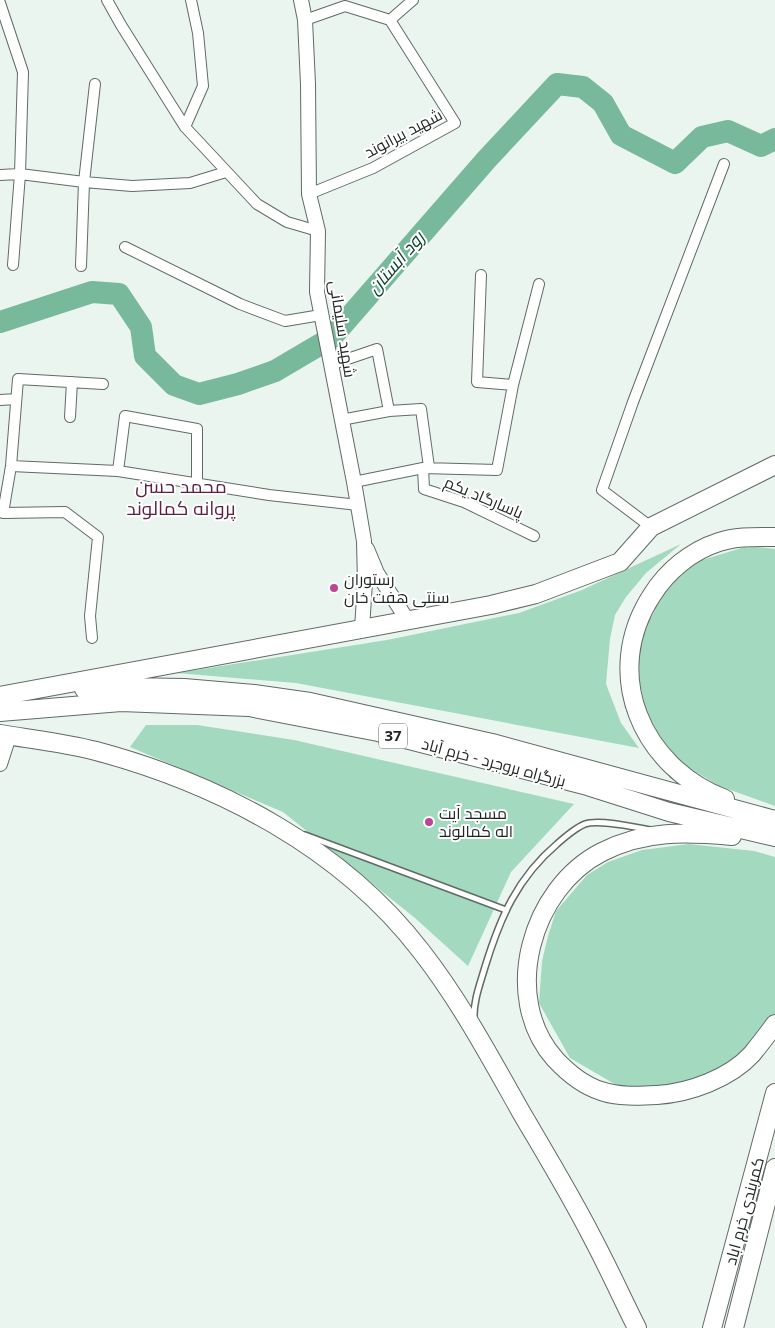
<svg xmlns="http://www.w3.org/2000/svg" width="775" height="1328" font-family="'Open Sans',Cairo,sans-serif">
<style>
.green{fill:#a2d9bf}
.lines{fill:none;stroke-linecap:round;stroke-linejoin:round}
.river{stroke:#78b89b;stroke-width:22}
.lane-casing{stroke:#616a65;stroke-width:8}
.street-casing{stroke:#616a65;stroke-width:12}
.secondary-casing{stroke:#616a65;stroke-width:16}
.highway-casing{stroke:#616a65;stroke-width:20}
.lane{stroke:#fff;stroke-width:5}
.street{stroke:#fff;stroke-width:10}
.secondary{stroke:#fff;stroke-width:14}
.highway{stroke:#fff;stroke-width:18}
.poi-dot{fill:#bf4494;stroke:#fff;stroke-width:2}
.labels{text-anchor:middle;stroke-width:4;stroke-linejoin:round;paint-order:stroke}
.shield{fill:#fff;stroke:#626564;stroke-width:1}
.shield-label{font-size:15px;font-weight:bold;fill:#1f2321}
.street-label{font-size:16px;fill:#1f2321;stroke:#fff}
.poi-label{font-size:16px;fill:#1f2321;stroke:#fff;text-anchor:start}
.water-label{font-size:18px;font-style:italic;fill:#0b422e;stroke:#fff}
.quarter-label{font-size:19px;fill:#5c2046;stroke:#fff}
</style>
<rect width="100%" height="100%" fill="#ebf5f0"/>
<!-- green -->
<path class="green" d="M 681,544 L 646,573 L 626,597 L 615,615 L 610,639 L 606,684 L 621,723 L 639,748 L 296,683 L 177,673 L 387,640 L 519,613 L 582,590 Z
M 748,546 L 775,549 L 775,806 L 719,786 L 685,765 L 666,749 L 645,708 L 640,683 L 638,658 L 645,629 L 668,586 L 699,561 Z
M 146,725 L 197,725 L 294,740 L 574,804 L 511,872 L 468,966 L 415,918 L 283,812 L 130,747 Z
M 689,844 L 754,851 L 775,857 L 775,1015 L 749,1050 L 702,1080 L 658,1089 L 618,1086 L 570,1058 L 539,1003 L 542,961 L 548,936 L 556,911 L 587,875 L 608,862 L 642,850 Z"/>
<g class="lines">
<!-- river -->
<path class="river" d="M 0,322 L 92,292 L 119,294 L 141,327 L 145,356 L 174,385 L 199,394 L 238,384 L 275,371 L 331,338 L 487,159 L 557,84 L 583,87 L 603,103 L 621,135 L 675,163 L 702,137 L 728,131 L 761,146 L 775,139"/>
<!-- lane casing -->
<g class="lane-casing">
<path id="lane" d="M 305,835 L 506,910
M 474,1020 C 473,1002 480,984 485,967 C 500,918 517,878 557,844 C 566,836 575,828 585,824 C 599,819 635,827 650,830"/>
</g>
<!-- street casing -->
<g class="street-casing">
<path id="street" d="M 107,0 L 121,25 L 185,127 L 257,204 L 287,222 L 318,231
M 0,3 L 23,72 L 20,174 L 13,265
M 305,20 L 345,6 L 390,20 L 413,0
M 185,127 L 203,86 L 198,33 L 191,0
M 0,175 L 20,174 L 84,182 L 132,186 L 190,183 L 226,172
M 309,194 L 373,168 L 455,123 L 390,20
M 125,247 L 240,304 L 285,321 L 321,315
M 81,266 L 84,182 L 95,84
M 481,275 L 477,382 L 513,385
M 330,365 L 377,349 L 389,411 L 421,409 L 429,467
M 0,400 L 16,399
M 70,417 L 72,382
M 341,420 L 389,411
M 11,466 L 118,471 L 269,495 L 358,505
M 423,468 L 497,470 L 513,385 L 539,284
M 118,471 L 125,416 L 197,429 L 197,482
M 354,482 L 423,468 L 424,489 L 464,502 L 534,536
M 651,527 L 602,490 L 633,402 L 724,164
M 92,638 L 90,616 L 98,537 L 65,512 L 3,513 L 11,466 L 18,379 L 103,384"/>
</g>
<!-- secondary casing -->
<g class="secondary-casing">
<path id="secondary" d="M 301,0 L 305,20 L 308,84 L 309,194 L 318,231 L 317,292 L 354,482 L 364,541 L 365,582 L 362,629
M 367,549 L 377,573 L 408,621
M 0,764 L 9,736"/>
</g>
<!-- highway casing -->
<g class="highway-casing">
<path id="highway" d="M 84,689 L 127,687 L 184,688 L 254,694 L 310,702 L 492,743 L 775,820
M 0,696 L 491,605 L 536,594 L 620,562 L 651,527 L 775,465
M 0,712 L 121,702 L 249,707 L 378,732 L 584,785 L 669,812 L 775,837
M 0,734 C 30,739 66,743 96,751 C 219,784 342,848 421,951 C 460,1001 490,1057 521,1112 C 545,1153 570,1194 592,1237 C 608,1267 622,1298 637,1328
M 725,799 C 641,767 601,673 652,595 C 667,571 691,551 719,542 C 737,536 756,537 775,537
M 732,836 C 686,832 645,830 602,852 C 531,888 500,997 555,1059 C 568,1073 582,1085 601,1091 C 618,1097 639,1096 657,1095 C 690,1093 730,1078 752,1054 C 760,1044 768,1034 775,1024
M 712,1328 L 775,1093
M 734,1328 L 775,1168"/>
</g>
<!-- lane -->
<use href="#lane" class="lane"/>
<!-- street -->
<use href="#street" class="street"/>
<!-- secondary -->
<use href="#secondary" class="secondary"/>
<!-- highway -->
<use href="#highway" class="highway"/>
</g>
<!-- markers -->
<g class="poi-dot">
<circle cx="334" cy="588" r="5"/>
<circle cx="429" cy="822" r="5"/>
</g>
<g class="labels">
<!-- shield labels -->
<rect class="shield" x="379" y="723.5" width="28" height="25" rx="4"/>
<g class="shield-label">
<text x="393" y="741">37</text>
</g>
<!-- street labels -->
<g class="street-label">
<text transform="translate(403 133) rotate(-28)" y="6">شهید بیرانوند</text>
<text transform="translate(343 329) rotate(81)" y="6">شهید سلیمانی</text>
<text transform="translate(484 497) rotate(23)" y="6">پاسارگاد یکم</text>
<text transform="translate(494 762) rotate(15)" y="6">بزرگراه بروجرد - خرم آباد</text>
<text transform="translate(744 1211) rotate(-75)" y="6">کمربندی خرم اباد</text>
</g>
<!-- poi labels -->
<g class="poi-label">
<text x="344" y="585">رستوران<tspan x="344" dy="18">سنتی هفت خان</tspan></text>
<text x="439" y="819">مسجد آیت<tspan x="439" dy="18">اله کمالوند</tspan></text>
</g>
<!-- water labels -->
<g class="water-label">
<text transform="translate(396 263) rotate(-49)" y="6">رود آبستان</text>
</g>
<!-- quarter labels -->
<g class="quarter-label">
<text x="181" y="493">محمد حسن<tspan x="181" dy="22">پروانه کمالوند</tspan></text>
</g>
</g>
</svg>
